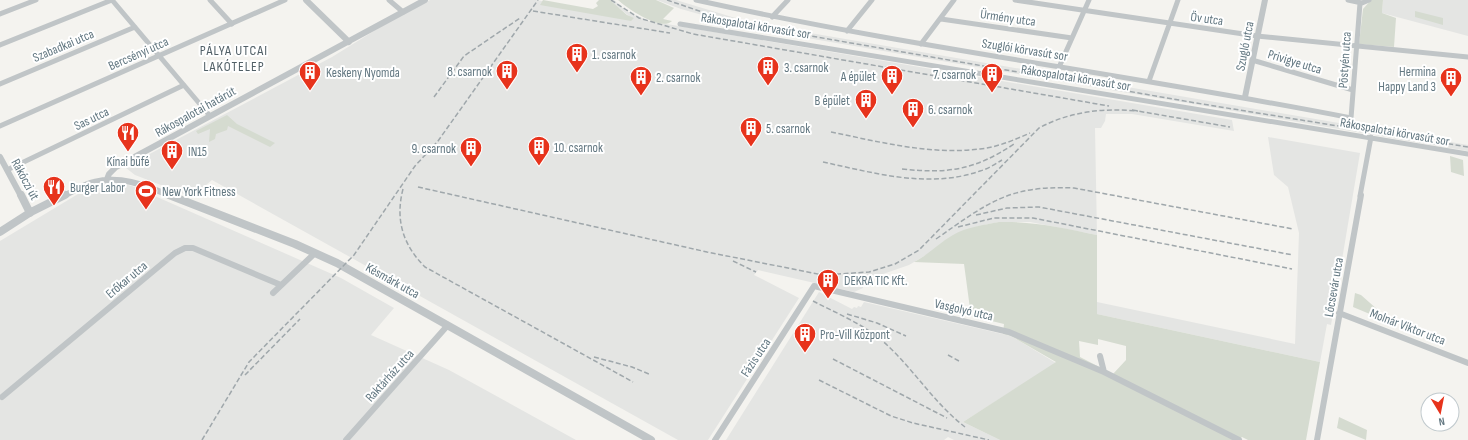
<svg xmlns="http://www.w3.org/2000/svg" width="1468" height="440" font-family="'Sofia Sans Condensed',sans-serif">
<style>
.built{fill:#e4e5e3}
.green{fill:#d5dbd0;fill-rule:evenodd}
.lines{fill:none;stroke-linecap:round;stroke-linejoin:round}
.minor-far1{stroke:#c0c5c7;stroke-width:5}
.minor{stroke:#c0c5c7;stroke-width:6}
.tertiary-far1{stroke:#c0c5c7;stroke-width:6}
.tertiary{stroke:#c0c5c7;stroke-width:8}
.rail{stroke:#9fa7ab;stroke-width:1.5;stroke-dasharray:5 2.5;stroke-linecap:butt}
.labels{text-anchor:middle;stroke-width:4;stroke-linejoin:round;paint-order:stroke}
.street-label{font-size:13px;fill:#627781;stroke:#fff}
.poi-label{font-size:13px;fill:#627781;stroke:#fff;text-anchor:start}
.neighbourhood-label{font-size:14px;letter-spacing:1px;fill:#505f66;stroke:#fff}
</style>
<rect width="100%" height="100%" fill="#f4f3ef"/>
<!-- built -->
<path class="built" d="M 430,0 L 536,0 L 629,16 L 609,0 L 614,0 L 626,11 L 649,21 L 1232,120 L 1234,131 L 1132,114 L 1106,114 L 1105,121 L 1101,128 L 1095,128 L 1097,235 L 1030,222 L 999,222 L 979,226 L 943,242 L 931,252 L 909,265 L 883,274 L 864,278 L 863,288 L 854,292 L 758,270 L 754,275 L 799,298 L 708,440 L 678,440 L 212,180 L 192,197 L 135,175 L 126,168 L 127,166 L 332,57 L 382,26 Z
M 657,0 L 676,0 L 732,17 L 775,27 L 1468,145 L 1468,151 L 778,33 L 738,25 L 681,9 Z
M 1383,0 L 1468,0 L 1468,36 L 1382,13 Z
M 1268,137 L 1360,153 L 1331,325 L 1327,324 L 1320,362 L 1097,314 L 1097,302 L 1295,344 L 1299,233 L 1288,187 L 1274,175 Z
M 103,183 L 118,183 L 132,186 L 341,278 L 394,308 L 371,335 L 449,370 L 576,440 L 0,440 L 0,241 L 93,185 Z
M 819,292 L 852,309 L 854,307 L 857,308 L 858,306 L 861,307 L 864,302 L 1011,336 L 1056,363 L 963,422 L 1000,440 L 954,440 L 948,437 L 944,440 L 726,440 Z"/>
<!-- green -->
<path class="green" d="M 543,0 L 593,9 L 598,6 L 596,3 L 599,0 L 610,0 L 627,15 L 634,18 L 631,21 L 540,5 Z
M 618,0 L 656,0 L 674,8 L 663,19 L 672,21 C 661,32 627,8 618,0 Z
M 1371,0 L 1383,0 L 1382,13 L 1396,18 L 1394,47 L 1359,44 L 1363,9 Z
M 1415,11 L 1443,18 L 1443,25 L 1415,17 Z
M 227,115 L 237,124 L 275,143 L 270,147 L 228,126 L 227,130 L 216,134 L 215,139 L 209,142 L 210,129 L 198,134 L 196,131 Z
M 1450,156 L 1463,160 L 1464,176 L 1451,172 Z
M 999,222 C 1033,221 1064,228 1097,235 L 1097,314 L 1320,362 L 1306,440 L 1248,440 L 1242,437 L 1239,440 L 1000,440 L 963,422 L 1056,362 L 1011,336 L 1003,334 L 1004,324 L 971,316 L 964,264 L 914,262 C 928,255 939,243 953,235 C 966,227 984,225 999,222 ZM 1098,339 L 1126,346 L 1126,360 L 1113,374 L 1080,357 L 1079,341 L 1098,345 Z
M 1355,293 L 1361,295 L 1378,310 L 1377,317 L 1353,307 Z
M 1339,417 L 1367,430 L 1366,440 L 1337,428 Z"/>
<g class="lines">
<!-- minor-far1 -->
<path class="minor-far1" d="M 112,0 L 210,116
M 210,0 L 232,24
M 389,0 L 403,12
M 696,0 C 913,48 1133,75 1351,118 L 1360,3
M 1015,0 L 1257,36 L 1468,57
M 1348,0 L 1362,3 L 1369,0
M 0,14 L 36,0
M 772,17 L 788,0
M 941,19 L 1072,38
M 680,24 L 1468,154
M 847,31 L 872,0
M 921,44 L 954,0
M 0,45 L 112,0
M 1252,60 L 1353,90
M 1060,65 L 1089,0
M 1149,81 L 1178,0
M 0,84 L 135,27
M 0,126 L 285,0
M 7,170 L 184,85
M 1360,196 L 1371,137"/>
<!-- minor -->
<path class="minor" d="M 273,293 L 315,253
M 1339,313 L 1468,363
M 1100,356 L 1104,372
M 2,397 L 175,253 L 185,248 L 193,248 L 281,285
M 346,440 L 448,325
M 715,440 L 814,286 L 1009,332 L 1104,372 L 1239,440
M 1317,440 L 1361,195"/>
<!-- tertiary-far1 -->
<path class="tertiary-far1" d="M 306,0 L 349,42
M 1245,97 L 1265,0
M 0,157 L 21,196
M 107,179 L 109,174 L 116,167 L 425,0
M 63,196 C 73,192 84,184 94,182 C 122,175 146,186 171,196"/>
<!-- tertiary -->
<path class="tertiary" d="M 21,195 L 30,213
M 169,195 L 295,244 L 337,263 L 651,440
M 0,232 L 31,212 L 65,195"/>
<!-- rail -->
<path class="rail" d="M 611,0 L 639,18 L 693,34 L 1109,106
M 667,0 L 714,16 L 765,28 L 1196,103 L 1468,147
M 533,11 L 670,33
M 434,97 L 464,56 L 520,18
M 1132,110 L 1230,127
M 831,132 C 880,142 930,155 980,149 C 998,147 1014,140 1030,133
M 823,162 C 874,173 929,189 980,171 C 988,169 995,164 1002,160
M 902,169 C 948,174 975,170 1014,144
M 418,187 L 707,252 L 823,275 L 869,272 L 895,264 L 919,250 L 1039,128 C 1071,111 1103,108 1138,111
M 403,189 C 395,220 403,245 425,267 L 633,382
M 976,215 L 1007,208 L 1039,207 L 1293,255
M 958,227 L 994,218 L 1033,218 L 1292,269
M 936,239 C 988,203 1008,185 1074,188 L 1293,229
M 733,261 L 756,272
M 813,301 C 838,314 866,325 887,345 C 915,371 934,403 965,427
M 847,314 L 877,323 L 906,336
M 948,355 L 959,361
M 594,357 L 632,367 L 649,374
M 833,359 L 947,418
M 245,375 L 300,319
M 819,380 L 891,416 L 913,423 L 989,440
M 202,440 L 249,362 L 354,255 L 415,166 L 438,141 L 538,0"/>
</g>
<!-- icons -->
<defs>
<g id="building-pin" transform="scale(1.15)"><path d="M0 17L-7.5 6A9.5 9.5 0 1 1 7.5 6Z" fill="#e7331c" stroke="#fff"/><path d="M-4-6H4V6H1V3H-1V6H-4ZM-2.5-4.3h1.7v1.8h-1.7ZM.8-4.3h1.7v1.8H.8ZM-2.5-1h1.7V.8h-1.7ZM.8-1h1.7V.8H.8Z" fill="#fff"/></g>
<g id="restaurant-pin" transform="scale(1.15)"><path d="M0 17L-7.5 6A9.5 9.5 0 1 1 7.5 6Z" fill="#e7331c" stroke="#fff"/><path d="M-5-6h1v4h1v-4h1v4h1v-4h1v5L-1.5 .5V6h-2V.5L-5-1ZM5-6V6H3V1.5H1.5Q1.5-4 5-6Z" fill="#fff"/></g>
<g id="stadium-pin" transform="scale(1.15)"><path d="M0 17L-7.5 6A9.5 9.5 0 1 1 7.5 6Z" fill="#e7331c" stroke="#fff"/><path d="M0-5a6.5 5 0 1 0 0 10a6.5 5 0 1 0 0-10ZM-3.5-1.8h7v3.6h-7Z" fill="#fff"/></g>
</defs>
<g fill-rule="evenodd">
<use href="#building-pin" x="577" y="54"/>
<use href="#building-pin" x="768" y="67"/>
<use href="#building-pin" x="507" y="71"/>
<use href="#building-pin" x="310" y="72"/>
<use href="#building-pin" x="992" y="74"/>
<use href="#building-pin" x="892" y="76"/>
<use href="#building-pin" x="641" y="77"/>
<use href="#building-pin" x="1451" y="78"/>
<use href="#building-pin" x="866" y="100"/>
<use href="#building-pin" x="913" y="109"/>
<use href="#building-pin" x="751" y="128"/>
<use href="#restaurant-pin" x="128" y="133"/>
<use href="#building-pin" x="539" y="147"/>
<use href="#building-pin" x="471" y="148"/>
<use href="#building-pin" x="172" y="151"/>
<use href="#restaurant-pin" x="54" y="187"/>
<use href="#stadium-pin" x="146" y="191"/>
<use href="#building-pin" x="828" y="280"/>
<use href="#building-pin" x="805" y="334"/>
</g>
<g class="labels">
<!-- street labels -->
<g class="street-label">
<text transform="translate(1008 17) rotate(8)" y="5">Ürmény utca</text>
<text transform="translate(1207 18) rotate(8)" y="5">Öv utca</text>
<text transform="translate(756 25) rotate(9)" y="5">Rákospalotai körvasút sor</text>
<text transform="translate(63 45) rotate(-23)" y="5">Szabadkai utca</text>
<text transform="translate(1244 46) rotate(-79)" y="5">Szugló utca</text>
<text transform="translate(1025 49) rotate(9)" y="5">Szuglói körvasút sor</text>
<text transform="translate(138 53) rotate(-24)" y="5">Bercsényi utca</text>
<text transform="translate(1344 60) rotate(-86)" y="5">Pöstyén utca</text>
<text transform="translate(1295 61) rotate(17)" y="5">Privigye utca</text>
<text transform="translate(1076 77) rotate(9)" y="5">Rákospalotai körvasút sor</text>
<text transform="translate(195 111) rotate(-29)" y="5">Rákospalotai határút</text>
<text transform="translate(91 118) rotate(-26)" y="5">Sas utca</text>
<text transform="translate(1395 131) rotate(10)" y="5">Rákospalotai körvasút sor</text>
<text transform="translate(26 179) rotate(62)" y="5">Rákóczi út</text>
<text transform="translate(126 279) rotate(-40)" y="5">Erőkar utca</text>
<text transform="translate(393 280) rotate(29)" y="5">Késmárk utca</text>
<text transform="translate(1333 287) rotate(-80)" y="5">Lőcsevár utca</text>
<text transform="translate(964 309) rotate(13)" y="5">Vasgolyó utca</text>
<text transform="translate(1408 326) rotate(21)" y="5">Molnár Viktor utca</text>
<text transform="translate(755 357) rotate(-57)" y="5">Fázis utca</text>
<text transform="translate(389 375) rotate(-48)" y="5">Raktárház utca</text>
</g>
<!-- poi labels -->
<g class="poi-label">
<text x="592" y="59">1. csarnok</text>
<text x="784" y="72">3. csarnok</text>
<text x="492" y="76" text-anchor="end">8. csarnok</text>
<text x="1436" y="76" text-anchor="end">Hermina<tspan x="1436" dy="15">Happy Land 3</tspan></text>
<text x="326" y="77">Keskeny Nyomda</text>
<text x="976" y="79" text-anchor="end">7. csarnok</text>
<text x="876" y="81" text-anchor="end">A épület</text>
<text x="656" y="82">2. csarnok</text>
<text x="850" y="105" text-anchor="end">B épület</text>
<text x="928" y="114">6. csarnok</text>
<text x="766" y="133">5. csarnok</text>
<text x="554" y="152">10. csarnok</text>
<text x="456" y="153" text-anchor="end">9. csarnok</text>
<text x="188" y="156">IN15</text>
<text x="128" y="166" text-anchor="middle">Kínai büfé</text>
<text x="70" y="192">Burger Labor</text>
<text x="162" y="196">New York Fitness</text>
<text x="844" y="285">DEKRA TIC Kft.</text>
<text x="820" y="339">Pro-Vill Központ</text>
</g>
<!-- neighbourhood labels -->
<g class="neighbourhood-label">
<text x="234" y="55">PÁLYA UTCAI<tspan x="234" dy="16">LAKÓTELEP</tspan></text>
</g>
</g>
<!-- north arrow -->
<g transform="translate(1440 412) rotate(170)"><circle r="19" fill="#ffffff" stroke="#c0c9cd"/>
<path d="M0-3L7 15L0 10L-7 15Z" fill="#e7331c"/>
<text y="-6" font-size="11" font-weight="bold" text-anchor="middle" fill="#627781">N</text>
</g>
</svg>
